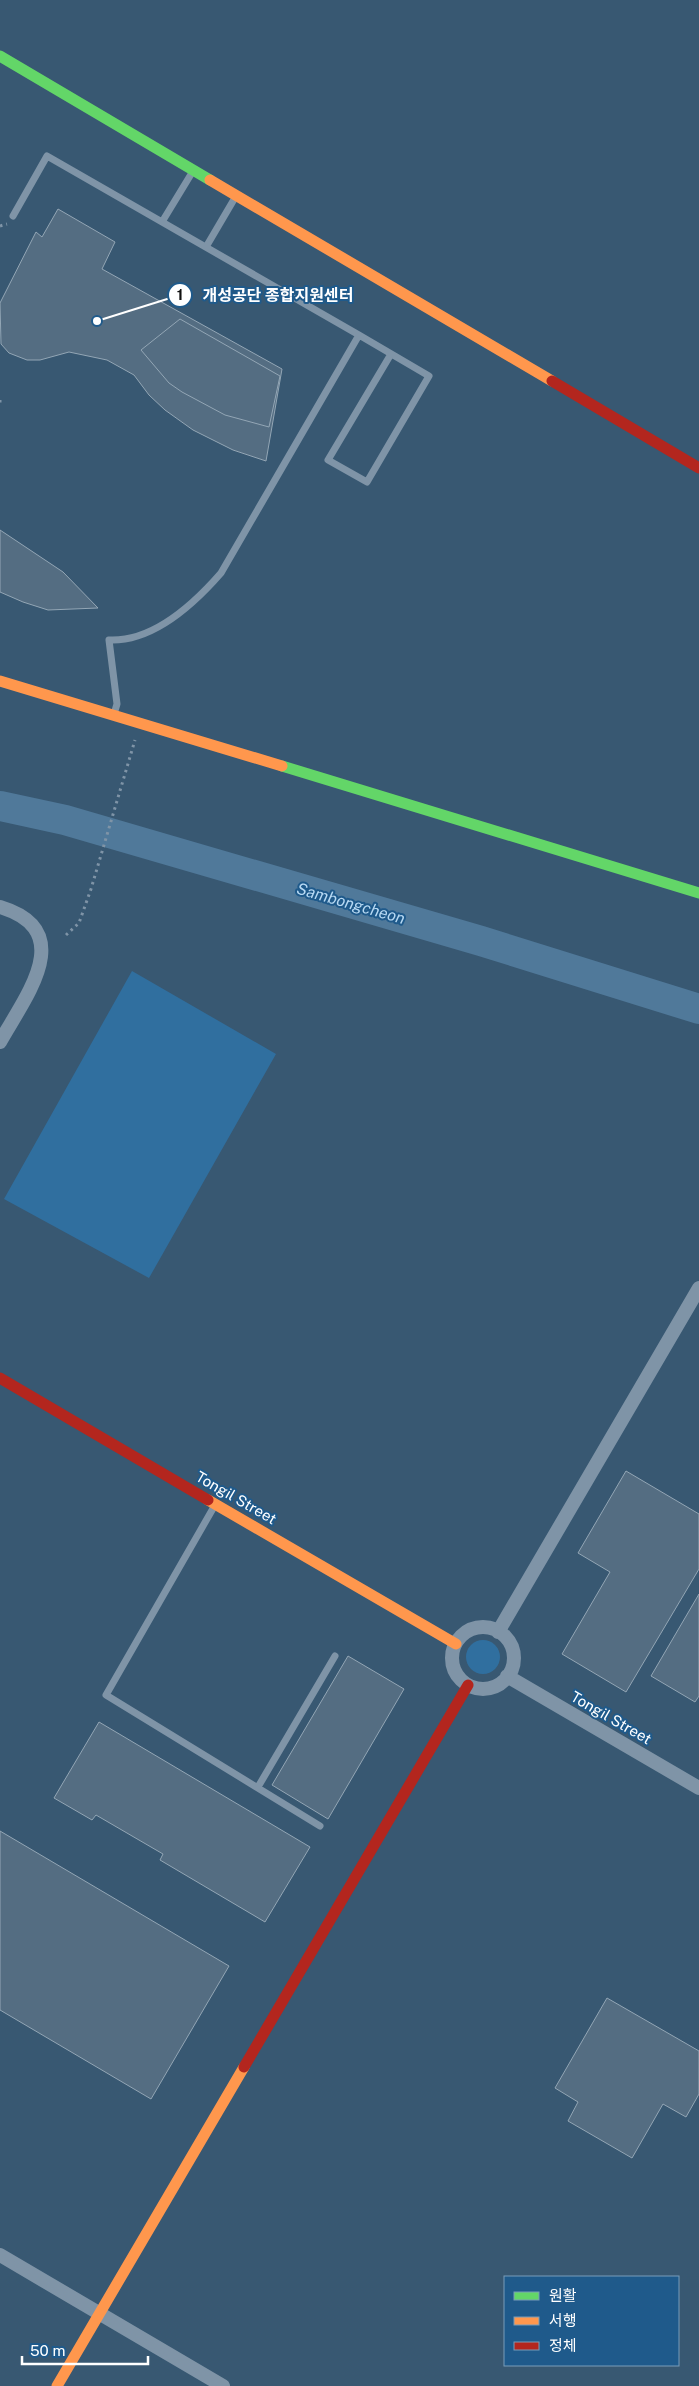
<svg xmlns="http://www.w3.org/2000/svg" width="699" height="2386" font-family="'Public Sans','Noto Sans KR',sans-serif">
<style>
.green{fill:#306f9f}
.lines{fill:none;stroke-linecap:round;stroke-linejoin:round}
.river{stroke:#50799a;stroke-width:30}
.building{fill:#546d82;stroke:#93a6b5}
.path{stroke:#7f94a7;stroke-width:3;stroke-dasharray:2.5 4;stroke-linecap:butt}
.lane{stroke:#7f94a7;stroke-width:7}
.street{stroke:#7f94a7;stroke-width:14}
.fast{stroke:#63d668;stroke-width:11}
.slow{stroke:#ff974d;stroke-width:11}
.jam{stroke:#b3261e;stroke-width:11}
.labels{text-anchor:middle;stroke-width:4;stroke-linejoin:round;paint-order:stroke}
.street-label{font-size:15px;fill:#fff;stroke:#1f5a8b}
.water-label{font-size:16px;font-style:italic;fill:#b7d9f3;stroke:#1f5a8b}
.leader{fill:none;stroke:#fff;stroke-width:2}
.callout-dot{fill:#fff;stroke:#1f5a8b;stroke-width:2}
.mark-label{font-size:15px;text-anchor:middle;font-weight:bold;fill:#111}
.callout-label{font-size:16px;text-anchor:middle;font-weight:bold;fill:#fff;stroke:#1f5a8b;stroke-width:4;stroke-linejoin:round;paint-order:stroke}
</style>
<rect width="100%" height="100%" fill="#385872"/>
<!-- green -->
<path class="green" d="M 132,971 L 276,1054 L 149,1278 L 4,1199 Z
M466 1657a17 17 0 1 1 34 0a17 17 0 1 1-34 0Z"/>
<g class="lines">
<!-- river -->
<path class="river" d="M 0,806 L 65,820 L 481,941 L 699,1009"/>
</g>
<!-- building -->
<path class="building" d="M 58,209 L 115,242 L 102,269 L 282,369 L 266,461 L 233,450 L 193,430 L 165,410 L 149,395 L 134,375 L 107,360 L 69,352 L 40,360 L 27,360 L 9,353 L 1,344 L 0,303 L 36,232 L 42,237 Z
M 180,319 L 280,376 L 269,427 L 225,415 L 182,392 L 169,383 L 141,350 Z
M 0,530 L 63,572 L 98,608 L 48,610 L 23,602 L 0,592 Z
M 626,1471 L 699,1514 L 699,1569 L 626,1692 L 562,1654 L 610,1572 L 578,1553 Z
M 699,1594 L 699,1696 L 695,1702 L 651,1676 Z
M 348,1656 L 404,1689 L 328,1819 L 272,1785 Z
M 99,1722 L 310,1847 L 265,1922 L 160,1860 L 163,1854 L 96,1815 L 92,1820 L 54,1798 Z
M 0,1831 L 229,1966 L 151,2099 L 0,2010 Z
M 607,1998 L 699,2051 L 699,2094 L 686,2117 L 663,2104 L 632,2158 L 568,2121 L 578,2102 L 555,2088 Z"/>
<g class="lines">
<!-- path -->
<path class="path" d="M 0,226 L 7,224
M 0,400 L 0,404
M 66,935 L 79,923 L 91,889 L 135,740"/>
<!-- lane -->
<path class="lane" d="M 13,216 L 47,156 L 359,335 L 429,376 L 367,482 L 328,460 L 391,354
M 162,222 L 193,171
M 206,247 L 236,196
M 114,714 L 117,704 L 109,640 C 153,642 194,604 221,573 L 359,335
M 215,1505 L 106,1695 L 320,1826
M 258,1787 L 335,1656"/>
<!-- street -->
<path class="street" d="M 0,907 C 79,931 25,997 0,1042
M452 1658a31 31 0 1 1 62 0a31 31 0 1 1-62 0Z
M 498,1632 L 699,1288
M 507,1676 L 699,1788
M 0,2255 L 223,2386"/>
<!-- fast -->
<path class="fast" d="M 0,56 L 210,180
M 282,766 L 699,893"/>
<!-- slow -->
<path class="slow" d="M 210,180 L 552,381
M 0,681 L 282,766
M 208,1500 L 456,1644
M 57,2386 L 244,2067"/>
<!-- jam -->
<path class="jam" d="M 552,381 L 699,468
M 0,1378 L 208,1500
M 244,2067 L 468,1685"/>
</g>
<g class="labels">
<!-- street labels -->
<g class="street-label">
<text transform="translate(236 1498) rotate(30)" y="5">Tongil Street</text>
<text transform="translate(611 1718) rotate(30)" y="5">Tongil Street</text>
</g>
<!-- water labels -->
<g class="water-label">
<text transform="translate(351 903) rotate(16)" y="6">Sambongcheon</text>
</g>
</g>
<!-- callouts -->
<path class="leader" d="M97 321L180 295"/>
<g class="callout-dot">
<circle cx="97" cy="321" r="5"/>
<circle cx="180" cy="295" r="12"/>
</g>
<g class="mark-label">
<text x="180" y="300">1</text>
</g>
<g class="callout-label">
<text x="278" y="301">개성공단 종합지원센터</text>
</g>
<!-- legend -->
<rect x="504" y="2276" width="175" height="90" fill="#1f5a8b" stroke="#799cb9"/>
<rect x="514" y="2292" width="25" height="8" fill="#63d668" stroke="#799cb9"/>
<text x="549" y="2301" font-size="15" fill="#ffffff">원활</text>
<rect x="514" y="2317" width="25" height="8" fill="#ff974d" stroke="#799cb9"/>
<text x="549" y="2326" font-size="15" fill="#ffffff">서행</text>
<rect x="514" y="2342" width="25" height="8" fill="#b3261e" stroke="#799cb9"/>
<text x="549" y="2351" font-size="15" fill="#ffffff">정체</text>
<!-- scale -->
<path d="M22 2356v8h126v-8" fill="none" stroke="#ffffff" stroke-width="2.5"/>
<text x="30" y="2356" font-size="15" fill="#ffffff" stroke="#1f5a8b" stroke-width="4" paint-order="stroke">50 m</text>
</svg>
